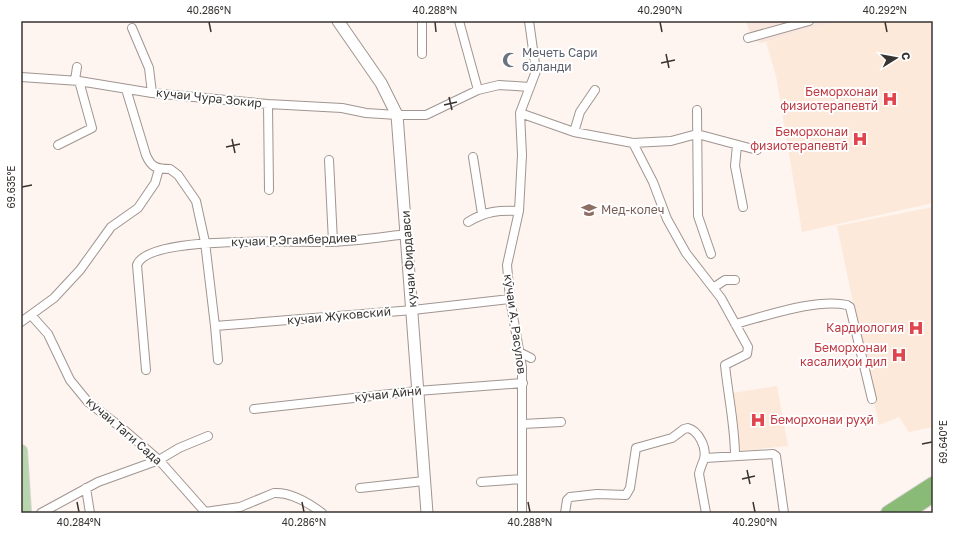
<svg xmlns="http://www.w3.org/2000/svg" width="954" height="534" font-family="'Golos Text',sans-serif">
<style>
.built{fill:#f9e6dc}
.medical{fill:#fde9d9}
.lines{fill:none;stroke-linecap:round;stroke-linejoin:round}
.street-casing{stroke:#a09590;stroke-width:10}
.secondary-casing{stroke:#a09590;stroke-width:13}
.primary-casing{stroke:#d3d2d1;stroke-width:14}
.highway-casing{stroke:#d3d2d1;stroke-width:16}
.street{stroke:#fff;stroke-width:8}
.secondary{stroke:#fff;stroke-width:11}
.primary{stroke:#b8d6ad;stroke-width:12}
.highway{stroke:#89ba76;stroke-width:14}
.ticks{fill:none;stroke:#373330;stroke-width:1.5}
.labels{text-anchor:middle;stroke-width:4;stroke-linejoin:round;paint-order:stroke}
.worship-label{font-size:12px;fill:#5b616d;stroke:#fff;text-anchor:start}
.health-label{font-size:12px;fill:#be3a42;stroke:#fff;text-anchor:end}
.street-label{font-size:12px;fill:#373330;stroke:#fff}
.education-label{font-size:12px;fill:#785e54;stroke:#fff;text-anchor:start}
.neatline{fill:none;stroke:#373330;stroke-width:1.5}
.ticks-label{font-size:10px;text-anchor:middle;fill:#373330}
</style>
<rect width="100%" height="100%" fill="#fef4f0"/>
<!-- built -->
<path class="built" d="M 746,21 L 841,21 L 761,43 L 752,39 Z"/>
<!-- medical -->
<path class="medical" d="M 841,21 L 933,21 L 933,203 L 802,232 L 776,76 L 766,42 Z
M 933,207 L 933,427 L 909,432 L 899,417 L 879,425 L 837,226 Z
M 777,386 L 788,446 L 738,451 L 727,394 Z"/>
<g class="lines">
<!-- street casing -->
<g class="street-casing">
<path id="street" d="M 422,21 L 422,54
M 459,21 L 478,90
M 132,28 L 149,68 L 152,93
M 748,38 L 809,21
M 21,77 L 79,81 L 152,93 L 268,104 L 342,108 L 366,113 L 397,115 L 426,115 L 478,90 L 499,85 L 530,87
M 75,80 L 77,67
M 126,89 L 146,155 C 151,167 156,169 170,169 L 178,175 L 196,201 L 205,242 L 215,326 L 218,360
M 268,104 L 269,190
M 697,110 L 698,216 L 711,254
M 520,113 L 574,132 L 633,143 L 671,141 L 697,134 L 757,150
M 574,132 L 580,112 L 595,90
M 633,143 L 653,182 L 667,219 L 686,253 L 721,298 L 748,347 L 747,354 L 725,365 C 728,395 735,426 735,456
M 58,145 L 92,128 L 79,81
M 737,145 L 735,166 L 743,207
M 473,157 L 482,214
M 329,160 L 333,242
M 468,222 C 486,211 499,210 519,211
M 713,288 L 725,280 L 735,280
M 31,315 L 48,334 L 70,380 L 88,402 L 123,429 L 159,460 L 206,513
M 21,322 L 54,298 L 80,270 L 111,227 L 138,208 L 155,183 L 159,169
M 735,324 C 766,316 817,298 847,305 L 850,307 L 872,399
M 215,326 L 413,310 L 510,299
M 519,352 L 531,358
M 146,370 L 137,265 C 148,234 300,243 331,242 C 357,241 382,237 407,234
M 254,409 L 417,391 L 523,383
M 523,424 L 561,422
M 705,458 L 773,454 L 776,456 L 784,513
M 481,482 L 522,479
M 86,488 L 90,513
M 360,488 L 424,481
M 205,512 L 240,507 L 274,493 C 291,492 309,503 322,513
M 41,513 L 98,482 L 159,460 L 179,448 L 208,436
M 522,513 L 522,367 L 510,299 L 507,265 L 519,211 L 522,155 L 520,113 L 536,71 L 529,21
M 565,513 L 567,500 L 570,497 L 597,494 L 626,495 L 630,488 L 636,448 L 672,438 L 684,429 L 688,428 C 699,431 707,448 704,459 C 702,465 700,468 699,474 L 706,513"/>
</g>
<!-- secondary casing -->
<g class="secondary-casing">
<path id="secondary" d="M 338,21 L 381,83 L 397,115 L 427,513"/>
</g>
<!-- primary casing -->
<g class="primary-casing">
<path id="primary" d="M 21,451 L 25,513"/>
</g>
<!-- highway casing -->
<g class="highway-casing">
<path id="highway" d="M 888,513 L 933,484
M 906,513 L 933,495"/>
</g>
<!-- street -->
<use href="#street" class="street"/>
<!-- secondary -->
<use href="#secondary" class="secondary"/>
<!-- primary -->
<use href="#primary" class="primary"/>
<!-- highway -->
<use href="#highway" class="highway"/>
</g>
<!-- ticks -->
<path class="ticks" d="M 209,22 L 211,32M 435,22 L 436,32M 660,22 L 662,32M 885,22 L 887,32M 666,54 L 669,68M 661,63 L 675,60M 449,97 L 452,110M 444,105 L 457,102M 232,139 L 235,153M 226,147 L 240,144M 22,187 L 32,185M 922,444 L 932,442M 747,470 L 750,484M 742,479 L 755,476M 77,502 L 79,512M 302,502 L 304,512M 528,502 L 530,512M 753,502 L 755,512"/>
<!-- icons -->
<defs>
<g id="mosque-bare" transform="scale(1.2)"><path d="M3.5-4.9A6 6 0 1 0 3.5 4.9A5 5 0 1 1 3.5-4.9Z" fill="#6b7280" stroke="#fff" stroke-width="2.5" paint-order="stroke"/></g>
<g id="hospital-bare" transform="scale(1.2)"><path d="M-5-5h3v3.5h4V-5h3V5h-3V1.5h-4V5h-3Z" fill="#e0444e" stroke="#fff" stroke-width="2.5" paint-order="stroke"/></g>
<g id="university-bare" transform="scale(1.2)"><path d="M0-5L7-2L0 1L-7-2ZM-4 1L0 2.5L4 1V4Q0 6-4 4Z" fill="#8d6e63" stroke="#fff" stroke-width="2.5" paint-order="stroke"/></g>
</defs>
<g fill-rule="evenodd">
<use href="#mosque-bare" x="510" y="60"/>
<use href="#hospital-bare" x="890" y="99"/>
<use href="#hospital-bare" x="860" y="139"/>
<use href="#university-bare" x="589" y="210"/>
<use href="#hospital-bare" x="916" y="328"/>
<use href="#hospital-bare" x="899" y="355"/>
<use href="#hospital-bare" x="758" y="420"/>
</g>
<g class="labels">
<!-- worship labels -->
<g class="worship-label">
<text x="522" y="57">Мечеть Сари<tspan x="522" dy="14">баланди</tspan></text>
</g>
<!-- health labels -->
<g class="health-label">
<text x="878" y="96">Беморхонаи<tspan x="878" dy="14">физиотерапевтй</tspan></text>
<text x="848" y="136">Беморхонаи<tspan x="848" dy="14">физиотерапевтӣ</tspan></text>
<text x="904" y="332">Кардиология</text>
<text x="887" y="352">Беморхонаи<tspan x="887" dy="14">касалиҳои дил</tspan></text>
<text x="770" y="424" text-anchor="start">Беморхонаи руҳӣ</text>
</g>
<!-- street labels -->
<g class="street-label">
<text transform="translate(209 98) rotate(6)" y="4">кучаи Чура Зокир</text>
<text transform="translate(294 240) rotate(-2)" y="4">кучаи Р.Эгамбердиев</text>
<text transform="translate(409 259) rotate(-94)" y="4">кучаи Фирдавси</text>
<text transform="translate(339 316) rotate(-5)" y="4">кучаи Жуковский</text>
<text transform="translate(515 324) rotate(82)" y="4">кӯчаи А. Расулов</text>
<text transform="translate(388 394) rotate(-6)" y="4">кӯчаи Айнӣ</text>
<text transform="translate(124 431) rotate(41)" y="4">кучаи Таги Сада</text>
</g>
<!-- education labels -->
<g class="education-label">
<text x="601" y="214">Мед-колеч</text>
</g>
</g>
<!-- border -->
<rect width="954" height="534" fill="none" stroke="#ffffff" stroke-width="44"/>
<!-- north arrow -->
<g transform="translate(896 58) rotate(79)" stroke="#ffffff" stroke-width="3" paint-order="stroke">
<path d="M0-3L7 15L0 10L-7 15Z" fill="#373330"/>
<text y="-6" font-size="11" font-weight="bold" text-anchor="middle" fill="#373330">С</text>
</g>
<rect x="22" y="22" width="910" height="490" class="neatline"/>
<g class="ticks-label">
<text x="209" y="14">40.286°N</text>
<text x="435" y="14">40.288°N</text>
<text x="660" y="14">40.290°N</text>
<text x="885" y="14">40.292°N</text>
<text transform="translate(11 187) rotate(-90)" y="4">69.635°E</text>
<text transform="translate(943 442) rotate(-90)" y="4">69.640°E</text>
<text x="79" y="526">40.284°N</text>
<text x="304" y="526">40.286°N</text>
<text x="530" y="526">40.288°N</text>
<text x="755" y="526">40.290°N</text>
</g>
</svg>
